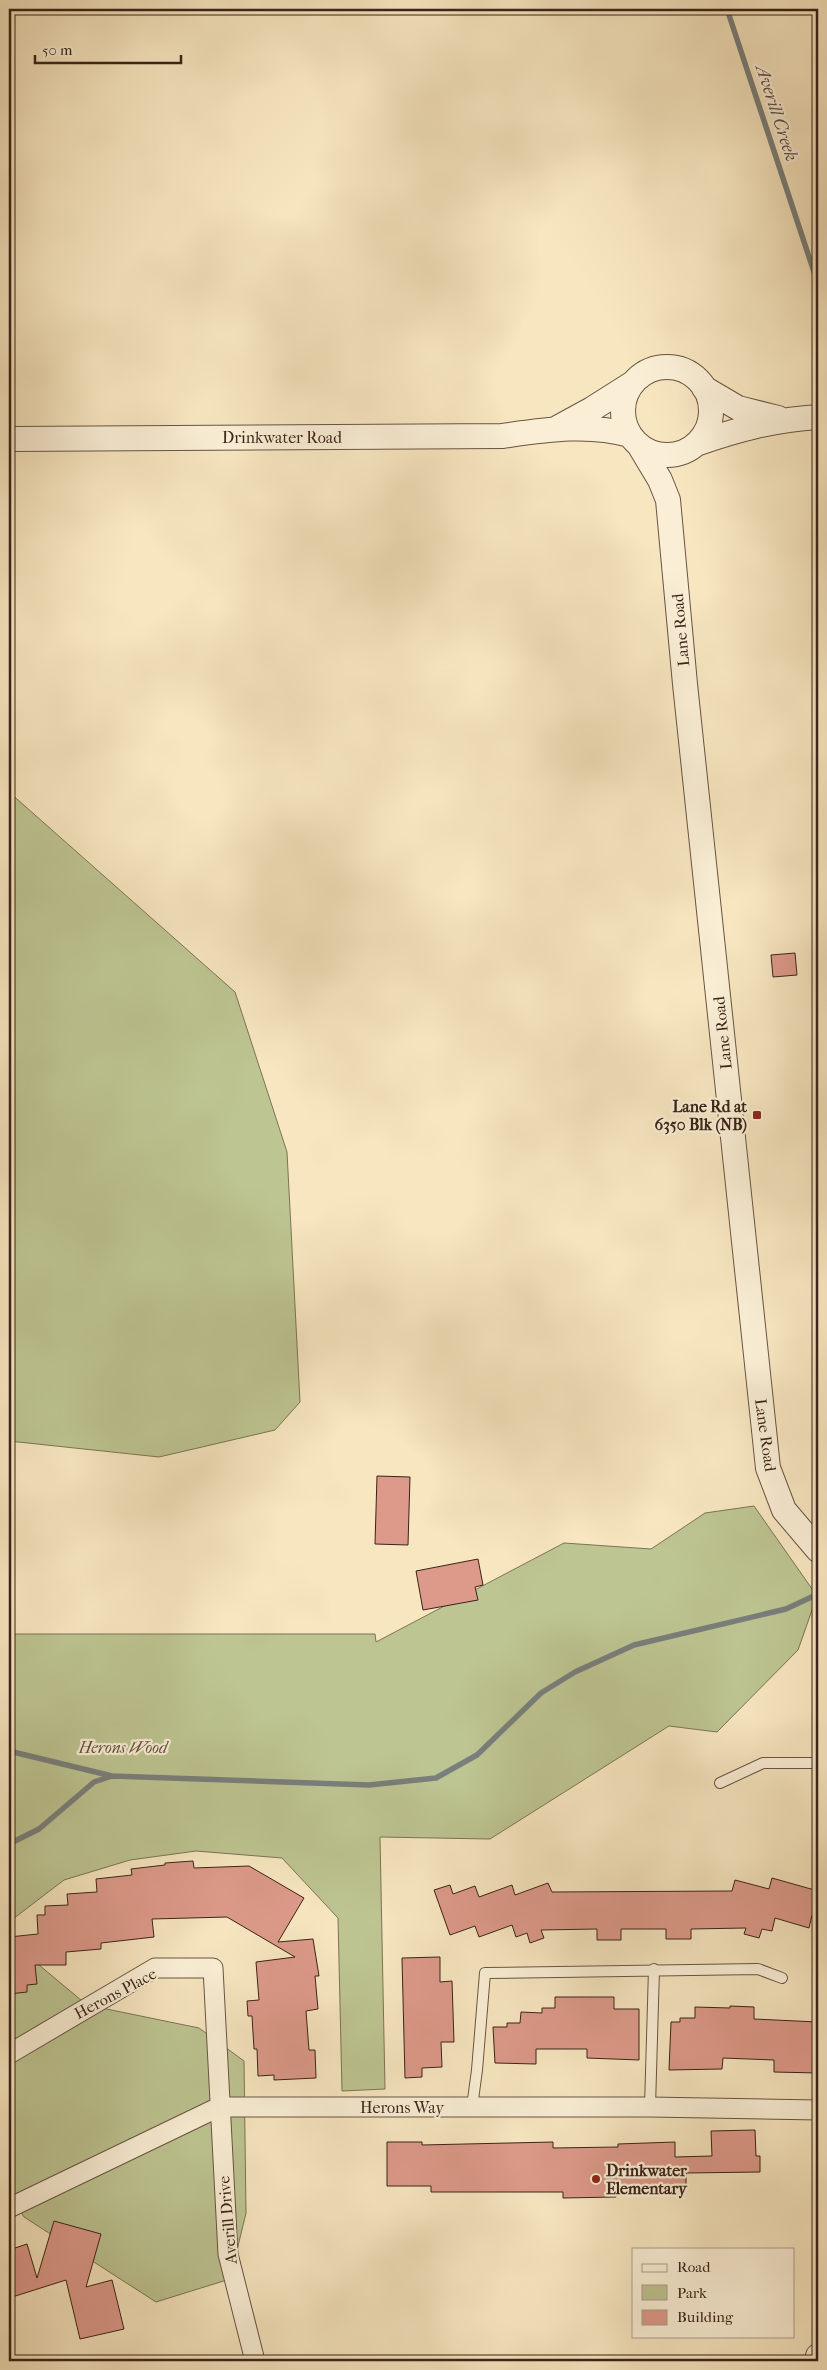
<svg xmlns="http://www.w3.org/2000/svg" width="827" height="2370" font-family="'IM FELL French Canon',serif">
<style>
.green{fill:#bdc592;stroke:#7b7455}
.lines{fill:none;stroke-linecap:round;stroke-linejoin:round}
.stream{stroke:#797f7c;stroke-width:5.5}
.building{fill:#dd9a8a;stroke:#392318}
.service-casing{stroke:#685442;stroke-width:12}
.minor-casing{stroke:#685442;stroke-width:21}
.tertiary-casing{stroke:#685442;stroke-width:26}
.service{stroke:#faefd6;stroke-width:10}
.minor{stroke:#faefd6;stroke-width:19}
.tertiary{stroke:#faefd6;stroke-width:24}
.poi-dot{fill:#8f2418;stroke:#faefd6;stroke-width:2}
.labels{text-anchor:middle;stroke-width:4.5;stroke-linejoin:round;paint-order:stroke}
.street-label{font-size:16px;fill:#392318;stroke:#faefd6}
.poi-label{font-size:16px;font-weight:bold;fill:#392318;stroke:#faefd6;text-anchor:end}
.park-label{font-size:16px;font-style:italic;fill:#5a4c36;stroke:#faefd6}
.water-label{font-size:18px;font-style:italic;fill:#59514a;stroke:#faefd6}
</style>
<rect width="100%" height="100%" fill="#f7e6c0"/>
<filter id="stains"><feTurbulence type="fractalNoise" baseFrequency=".004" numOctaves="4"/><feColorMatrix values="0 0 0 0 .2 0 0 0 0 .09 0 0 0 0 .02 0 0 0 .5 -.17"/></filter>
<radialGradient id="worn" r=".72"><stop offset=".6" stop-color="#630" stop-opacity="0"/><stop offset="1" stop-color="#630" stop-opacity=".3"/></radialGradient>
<!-- green -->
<path class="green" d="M 9,792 L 235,992 L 287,1152 L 300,1402 L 275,1430 L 159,1457 L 9,1441 Z
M 754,1506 L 817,1596 L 798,1650 L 717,1732 L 669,1726 L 490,1839 L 380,1837 L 385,2089 L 342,2091 L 338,1918 L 282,1858 L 196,1851 L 130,1860 L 64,1880 L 9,1922 L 9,1634 L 375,1634 L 376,1642 L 564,1543 L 651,1549 L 705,1513 Z
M 9,1940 L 87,2005 L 199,2028 L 244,2061 L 246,2213 L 230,2279 L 156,2302 L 24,2217 L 9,2193 Z"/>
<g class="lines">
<!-- stream -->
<path class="stream" d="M 727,9 L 818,284
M 9,1751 L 112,1776 L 369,1785 L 436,1778 L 477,1755 L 541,1693 L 575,1672 L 634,1645 L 786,1609 L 818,1594
M 9,1844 L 39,1829 L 94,1782 L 112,1776"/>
</g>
<!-- building -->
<path class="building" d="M 795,953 L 797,975 L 773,977 L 771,955 Z
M 377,1476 L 410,1477 L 408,1545 L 375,1544 Z
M 478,1559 L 483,1585 L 475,1587 L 478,1600 L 423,1610 L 416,1571 Z
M 193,1861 L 194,1868 L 249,1866 L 304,1898 L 278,1942 L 313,1939 L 319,1976 L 315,1976 L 318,2009 L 306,2011 L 309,2050 L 315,2050 L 316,2078 L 274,2080 L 274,2075 L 258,2076 L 257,2049 L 254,2049 L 252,2016 L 248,2016 L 247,2001 L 259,2000 L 256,1962 L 295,1957 L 227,1917 L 152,1919 L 154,1937 L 101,1943 L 101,1949 L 66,1952 L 66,1965 L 35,1965 L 37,1984 L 27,1985 L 27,1992 L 9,1994 L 9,1937 L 38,1934 L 37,1915 L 45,1915 L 45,1906 L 68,1905 L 67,1894 L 97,1892 L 96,1879 L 132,1875 L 131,1869 L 165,1865 L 165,1863 Z
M 772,1878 L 818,1891 L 818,1917 L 812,1915 L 809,1928 L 775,1918 L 772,1931 L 762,1929 L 759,1938 L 744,1934 L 746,1928 L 691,1929 L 691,1939 L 666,1939 L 666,1929 L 621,1929 L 621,1940 L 597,1940 L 597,1929 L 541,1930 L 544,1938 L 530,1943 L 527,1933 L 516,1937 L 512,1925 L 479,1937 L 475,1926 L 450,1935 L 434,1890 L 450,1885 L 453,1894 L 475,1886 L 479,1897 L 512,1885 L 515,1895 L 548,1883 L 552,1892 L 732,1891 L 735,1880 L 769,1889 Z
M 440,1957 L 440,1982 L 452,1981 L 454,2042 L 441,2042 L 442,2067 L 422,2068 L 422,2077 L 405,2078 L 402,1958 Z
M 555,1997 L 614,1997 L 614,2009 L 639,2009 L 639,2060 L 587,2058 L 587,2049 L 536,2049 L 536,2064 L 495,2063 L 493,2027 L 507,2027 L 507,2023 L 520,2023 L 521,2012 L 542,2013 L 542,2008 L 555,2008 Z
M 730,2006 L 754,2007 L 754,2019 L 817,2022 L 815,2053 L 818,2053 L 818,2073 L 774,2072 L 774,2060 L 723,2058 L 722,2069 L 669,2070 L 671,2022 L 680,2022 L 680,2018 L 695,2018 L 695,2007 L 730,2008 Z
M 755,2130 L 756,2156 L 760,2156 L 760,2172 L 686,2173 L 686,2187 L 643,2188 L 643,2191 L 616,2191 L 616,2197 L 563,2198 L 563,2192 L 431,2192 L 431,2186 L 387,2186 L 387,2142 L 422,2142 L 422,2145 L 553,2142 L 553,2148 L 618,2147 L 618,2144 L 675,2142 L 675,2157 L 712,2156 L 711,2131 Z
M 54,2221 L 101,2234 L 86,2287 L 112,2280 L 124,2329 L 80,2339 L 66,2280 L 9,2298 L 9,2250 L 27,2244 L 37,2278 Z"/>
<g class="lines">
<!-- service casing -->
<g class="service-casing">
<path id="service" d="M 720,1783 L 763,1763 L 818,1763
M 472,2107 L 477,2070 L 485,1973 L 758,1969 L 782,1978
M 650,2107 L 654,1969"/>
</g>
<!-- minor casing -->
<g class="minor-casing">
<path id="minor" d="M 9,2054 L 155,1968 L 213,1968 L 228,2254 L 255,2361
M 9,2208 L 219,2107 L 650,2107 L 818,2110"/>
</g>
<!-- tertiary casing -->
<g class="tertiary-casing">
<path id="tertiary" d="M623 411a44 44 0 1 1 88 0a44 44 0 1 1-88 0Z
M 704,388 L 738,408 L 778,418
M 559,427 L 592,409 L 633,383
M 9,439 L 502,436 C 545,430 588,423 630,435
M 696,444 C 738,429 774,420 818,417
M 639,445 L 660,480 L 668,500 L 685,684 L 768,1468 L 784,1510 L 818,1550
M 817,2361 L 818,2356"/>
</g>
<!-- service -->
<use href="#service" class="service"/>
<!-- minor -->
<use href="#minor" class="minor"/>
<!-- tertiary -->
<use href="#tertiary" class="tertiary"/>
</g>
<!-- markers -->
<g class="poi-dot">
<rect x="752" y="1110" width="10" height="10" rx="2.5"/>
<circle cx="596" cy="2179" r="5"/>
</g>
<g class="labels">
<!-- street labels -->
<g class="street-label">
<text x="282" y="443">Drinkwater Road</text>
<text transform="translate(680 630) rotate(-95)" y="6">Lane Road</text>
<text transform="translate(722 1033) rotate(-96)" y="6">Lane Road</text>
<text transform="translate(766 1435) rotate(82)" y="6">Lane Road</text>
<text transform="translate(115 1993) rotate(-28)" y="6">Herons Place</text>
<text x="402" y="2113">Herons Way</text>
<text transform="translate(227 2220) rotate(-95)" y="6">Averill Drive</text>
</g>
<!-- poi labels -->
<g class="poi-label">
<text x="747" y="1112">Lane Rd at<tspan x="747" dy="18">6350 Blk (NB)</tspan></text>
<text x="606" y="2176" text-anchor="start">Drinkwater<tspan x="606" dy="18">Elementary</tspan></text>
</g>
<!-- park labels -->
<g class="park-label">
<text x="123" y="1753">Herons Wood</text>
</g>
<!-- water labels -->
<g class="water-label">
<text transform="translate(777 113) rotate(72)" y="6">Averill Creek</text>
</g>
</g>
<!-- margin -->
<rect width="827" height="2370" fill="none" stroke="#f7e6c0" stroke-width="30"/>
<rect x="10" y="10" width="807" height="2350" fill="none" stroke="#392318" stroke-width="2.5"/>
<rect x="15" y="15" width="797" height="2340" fill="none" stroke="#392318"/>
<!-- legend -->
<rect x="632" y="2248" width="162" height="90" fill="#faefd6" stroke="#ad9d8a"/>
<rect x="642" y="2264" width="25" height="8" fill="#faefd6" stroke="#ad9d8a"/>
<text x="677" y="2272" font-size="15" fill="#392318">Road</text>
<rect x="642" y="2285" width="25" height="15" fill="#bdc592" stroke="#ad9d8a"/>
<text x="677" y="2298" font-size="15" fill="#392318">Park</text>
<rect x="642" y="2310" width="25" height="15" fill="#dd9a8a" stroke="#ad9d8a"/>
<text x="677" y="2322" font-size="15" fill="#392318">Building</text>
<!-- scale -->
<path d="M35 55v8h146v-8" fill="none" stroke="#392318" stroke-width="2.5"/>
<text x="42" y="55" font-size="15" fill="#392318" stroke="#faefd6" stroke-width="4" paint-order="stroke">50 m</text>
<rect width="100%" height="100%" filter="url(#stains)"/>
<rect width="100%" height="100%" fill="url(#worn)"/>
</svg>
